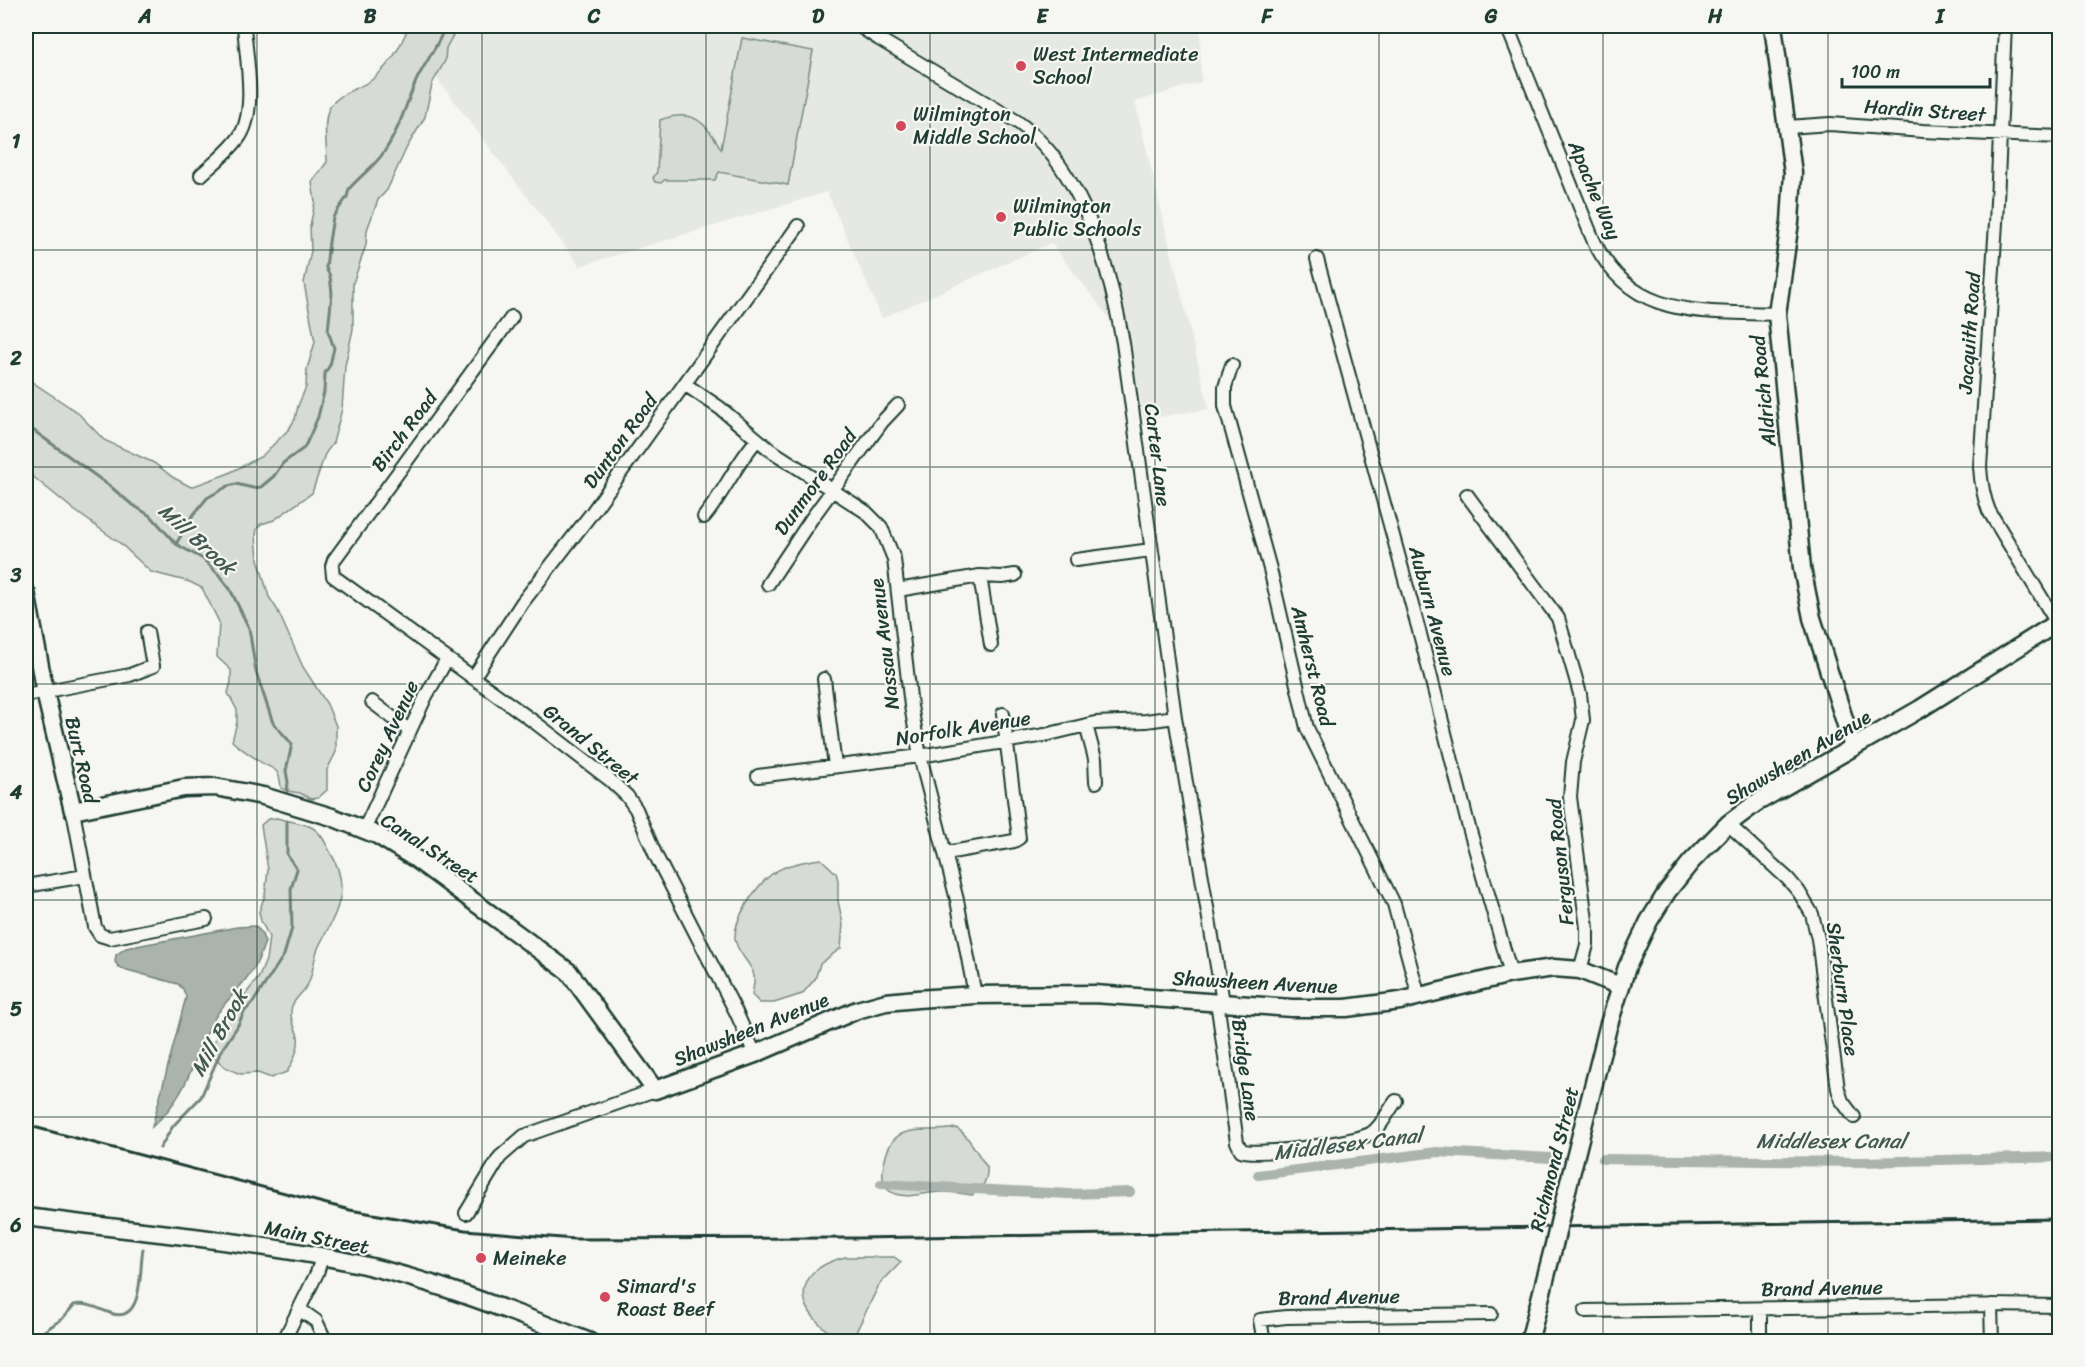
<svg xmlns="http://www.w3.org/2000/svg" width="2085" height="1367" font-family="Sriracha,sans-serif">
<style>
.built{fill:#e6e8e4}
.green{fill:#d6dbd6;stroke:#7a8c85;stroke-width:1.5}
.water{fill:#aab3ae;stroke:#72847d;stroke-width:1.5}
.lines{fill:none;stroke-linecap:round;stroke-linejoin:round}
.stream{stroke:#72847d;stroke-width:3}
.canal{stroke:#aab3ae;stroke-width:10}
.street-casing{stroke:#1f3d34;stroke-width:16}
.secondary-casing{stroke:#1f3d34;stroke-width:21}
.street{stroke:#f6f6f2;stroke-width:12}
.secondary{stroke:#f6f6f2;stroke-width:16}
.rail{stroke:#1f3d34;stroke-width:3}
.secondary-bridge-casing{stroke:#1f3d34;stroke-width:21;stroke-linecap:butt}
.secondary-bridge{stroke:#f6f6f2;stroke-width:16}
.grid{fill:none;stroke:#1f3d34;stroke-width:1.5;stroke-opacity:0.55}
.poi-dot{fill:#d1495b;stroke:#f6f6f2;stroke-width:2}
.labels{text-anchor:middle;stroke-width:4.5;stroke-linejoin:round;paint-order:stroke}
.poi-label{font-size:20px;fill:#1f3d34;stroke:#f6f6f2;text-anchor:start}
.street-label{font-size:20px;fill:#1f3d34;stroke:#f6f6f2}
.water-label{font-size:21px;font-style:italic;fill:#425a52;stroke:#f6f6f2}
.neatline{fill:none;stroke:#1f3d34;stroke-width:2}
.grid-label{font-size:20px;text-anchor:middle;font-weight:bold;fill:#1f3d34}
</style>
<rect width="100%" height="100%" fill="#f6f6f2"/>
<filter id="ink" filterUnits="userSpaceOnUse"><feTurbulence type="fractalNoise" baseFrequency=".0167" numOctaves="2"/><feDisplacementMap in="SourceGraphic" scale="12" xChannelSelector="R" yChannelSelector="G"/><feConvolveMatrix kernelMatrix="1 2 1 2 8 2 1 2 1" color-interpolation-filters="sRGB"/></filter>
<g filter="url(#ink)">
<!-- built -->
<path class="built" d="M 397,26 L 1200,26 L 1201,82 L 1135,102 L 1209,409 L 1144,419 L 1136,375 L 1119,376 L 1111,320 L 1051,243 L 882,318 L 827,192 L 580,266 Z"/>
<!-- green -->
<path class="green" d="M 409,26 L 458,26 L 446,48 L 445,61 L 432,84 L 425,117 L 407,147 L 387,190 L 378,200 L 367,230 L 366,245 L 353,283 L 353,329 L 345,366 L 342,409 L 333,443 L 325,454 L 312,493 L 274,520 L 261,524 L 257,529 L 256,535 L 258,559 L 269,597 L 277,609 L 303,667 L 327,704 L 336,726 L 336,752 L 327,770 L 327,790 L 318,798 L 311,799 L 300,793 L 287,791 L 281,788 C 279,765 273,771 259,761 C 252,756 238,747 232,741 L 237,722 L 237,710 L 228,693 L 231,682 L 231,670 L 217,657 L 219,622 L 202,588 L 190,582 L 151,572 L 121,544 L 74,510 L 26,471 L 26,378 L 77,412 L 104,440 L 154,463 L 174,478 L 191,487 L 227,474 L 262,456 L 289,429 L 295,419 L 298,406 L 306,387 L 307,369 L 315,342 L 304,283 L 311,251 L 310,226 L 315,202 L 312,182 L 327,162 C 327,147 323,125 328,111 C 335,93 360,89 373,79 C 393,61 399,49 409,26 Z
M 742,38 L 813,51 L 788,185 L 719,172 L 715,180 L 664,180 L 661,183 L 655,182 L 653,178 L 657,172 L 660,120 C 693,108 706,122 721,149 Z
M 277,818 C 288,822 303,822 313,828 C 321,833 325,842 329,850 C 352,887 338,910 320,944 C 313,957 314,972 308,984 C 304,992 295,998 292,1006 C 288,1018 296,1027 298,1037 C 300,1047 292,1064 287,1072 L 271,1078 L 258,1073 L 240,1074 L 225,1067 L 211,1054 L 213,1044 L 223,1023 L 259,977 L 266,960 L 269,937 L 261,921 L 259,912 L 265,895 L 268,870 L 261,825 L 268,819 Z
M 821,859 L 836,873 L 838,880 L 838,901 L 843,924 L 841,948 L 820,964 L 815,979 L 802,994 L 774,1003 L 760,1003 L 752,995 C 753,989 755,982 754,976 C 752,963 737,954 735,939 C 734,927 740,915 746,905 C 766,871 782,864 821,859 Z
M 956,1128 C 969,1135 977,1154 987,1167 C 988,1180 983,1188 972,1195 C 963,1194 953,1192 944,1192 C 928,1191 909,1200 893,1193 C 884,1189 882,1179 883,1170 C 890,1117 918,1135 956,1128 Z
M 845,1257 L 894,1257 L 901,1262 L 879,1285 L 854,1336 L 849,1342 C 838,1342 832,1335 824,1328 C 790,1298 802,1268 845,1257 Z"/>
<!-- water -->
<path class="water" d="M 255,926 L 261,932 L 265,942 C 262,950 259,960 254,968 C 243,986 225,1000 214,1019 C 191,1061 191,1092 152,1127 L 186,997 L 183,989 L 178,984 L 120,968 L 115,962 L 116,955 L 126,948 L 237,927 Z"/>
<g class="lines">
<!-- stream -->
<path class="stream" d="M 26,425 L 111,487 L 130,503 L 152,517 L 176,544 L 203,559 L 220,576 L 230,589 L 249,628 L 256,672 L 273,723 L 292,744 L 286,771 L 288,782 L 287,791
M 176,544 L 191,518 L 207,498 L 228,486 L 236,484 L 253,488 L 261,487 L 274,476 L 283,463 L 304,448 L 308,440 L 318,417 L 324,392 L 325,373 L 330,365 L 334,348 L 328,331 L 332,293 L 330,276 L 326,268 L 329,242 L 333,217 L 347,197 L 349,189 C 360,176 375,166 384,152 C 400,129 406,103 417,79 C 426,61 439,45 445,26
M 160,1148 L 173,1126 L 201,1097 L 221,1051 L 237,1027 L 244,1012 L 254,1001 L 284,955 L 292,928 L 291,889 L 297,869 L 287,855 L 287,821
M 28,1342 L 62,1319 L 74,1305 C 87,1302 99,1309 110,1313 C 145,1326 139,1266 143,1249"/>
<!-- canal -->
<path class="canal" d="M 1603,1159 L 1861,1162 L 2060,1157
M 1258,1175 L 1437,1152 L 1551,1158
M 881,1184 L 1069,1194 L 1130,1192"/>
<!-- street casing -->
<g class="street-casing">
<path id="street" d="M 859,26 L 879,39 L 1016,121 C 1082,166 1110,268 1123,343 L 1175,717 L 1223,1002
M 1507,26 L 1592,237 C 1629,320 1700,311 1777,314
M 2005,26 L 1996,223 L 1980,467 C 1981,483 1983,496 1989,511 L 2057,623
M 1788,127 L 1830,124 L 1923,131 L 2060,137
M 201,175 C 214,163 230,151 240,136 C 257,109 246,57 244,26
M 1317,259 L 1421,638 L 1468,824 L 1511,974
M 512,317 L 334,560 L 332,566 L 333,576 L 537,724 L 610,780 L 627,796 L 636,809 L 656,856 L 736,1012 L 755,1054
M 1232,365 L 1225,387 L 1225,406 L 1270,569 L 1307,728 L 1394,904 L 1419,997
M 686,385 L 720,408 L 769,449 L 866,512 L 881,527 L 894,559 L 911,706 L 920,756 L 957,900 L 975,995
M 1467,495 L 1558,618 L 1575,676 L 1580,694 L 1583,720 L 1573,762 L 1570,797 L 1587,928 L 1587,945 L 1580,970
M 704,517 C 724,493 736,463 757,440
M 1076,560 L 1151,550
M 980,576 L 991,645
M 768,584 L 812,518 L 882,422 L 898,405
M 898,590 L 980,576 L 1002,577 L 1015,575
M 473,678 L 522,603 L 591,514 L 798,226
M 824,679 L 835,766
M 26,695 L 130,675 L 153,666 L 147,632
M 372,702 L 410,731
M 1086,725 L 1095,759 L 1096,782
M 758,776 L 920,756 L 1045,735 L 1095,723 L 1146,721 L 1175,717
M 73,811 L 95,927 L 100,935 L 110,938 L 206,919
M 1728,824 L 1788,879 L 1799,892 L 1812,914 L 1818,939 L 1838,1089 L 1842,1101 L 1854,1117
M 364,830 L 426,696 L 447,659
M 946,853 L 1014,841 L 1019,838 L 1003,714
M 26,886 L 85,876
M 1217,1001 L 1237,1142 L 1241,1150 C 1256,1157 1354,1142 1370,1134 C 1381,1128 1388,1111 1396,1101
M 466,1213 L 500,1157 L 524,1136 L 655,1090
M 1991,1305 L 1992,1342
M 299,1309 L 316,1321 L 326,1342
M 1760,1309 L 1760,1342
M 1585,1311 L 1991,1305 L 2060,1306
M 283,1342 L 317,1273 L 322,1257
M 1264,1342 L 1260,1320 L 1286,1317 L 1491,1314"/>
</g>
<!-- secondary casing -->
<g class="secondary-casing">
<path id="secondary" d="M 1773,26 L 1793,173 L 1790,222 L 1777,314 L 1802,568 L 1812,618 L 1853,747
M 26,592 L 45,692 L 73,811 L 184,788 L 215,787 L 263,796 L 332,817 L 377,835 L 416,859 L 569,972 L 655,1090 L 755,1054 L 857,1010 L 886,1002 L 917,999 L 975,995 L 1094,994 L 1292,1008 L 1346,1008 L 1400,1001 L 1511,974 L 1554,968 L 1580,970 L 1620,986
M 1563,1206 L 1608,1027 L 1627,967 L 1649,921 L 1667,892 L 1691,862 L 1728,824 L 1756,803 L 1920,709 L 2060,621
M 26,1217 C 127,1230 230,1239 331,1258 C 420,1275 506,1309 590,1342
M 1529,1342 L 1553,1249"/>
</g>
<!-- street -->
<use href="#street" class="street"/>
<!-- secondary -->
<use href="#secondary" class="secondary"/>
<!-- rail -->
<path class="rail" d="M 26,1125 L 350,1210 L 465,1230 L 574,1239 L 859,1238 L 2060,1219"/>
<!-- secondary-bridge casing -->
<g class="secondary-bridge-casing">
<path id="secondary-bridge" d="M 1553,1249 L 1563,1206"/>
</g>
<!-- secondary-bridge -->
<use href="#secondary-bridge" class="secondary-bridge"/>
</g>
</g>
<!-- grid -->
<path class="grid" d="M 257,26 L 257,1342M 482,26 L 482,1342M 706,26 L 706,1342M 930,26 L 930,1342M 1155,26 L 1155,1342M 1379,26 L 1379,1342M 1603,26 L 1603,1342M 1828,26 L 1828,1342M 26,250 L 2060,250M 26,467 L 2060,467M 26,684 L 2060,684M 26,900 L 2060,900M 26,1117 L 2060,1117"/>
<!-- markers -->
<g class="poi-dot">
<circle cx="1021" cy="66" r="6"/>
<circle cx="901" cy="126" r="6"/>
<circle cx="1001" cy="217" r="6"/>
<circle cx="481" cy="1258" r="6"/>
<circle cx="605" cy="1297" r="6"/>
</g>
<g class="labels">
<!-- poi labels -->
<g class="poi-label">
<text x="1033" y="61">West Intermediate<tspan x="1033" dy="23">School</tspan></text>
<text x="913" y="121">Wilmington<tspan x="913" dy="23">Middle School</tspan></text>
<text x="1013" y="213">Wilmington<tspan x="1013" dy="23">Public Schools</tspan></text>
<text x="493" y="1265">Meineke</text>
<text x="617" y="1293">Simard's<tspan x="617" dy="23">Roast Beef</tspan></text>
</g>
<!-- street labels -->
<g class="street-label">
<text transform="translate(1925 110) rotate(4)" y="7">Hardin Street</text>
<text transform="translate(1595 190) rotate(67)" y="7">Apache Way</text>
<text transform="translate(1969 333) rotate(-86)" y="7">Jacquith Road</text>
<text transform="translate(1763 391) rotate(-96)" y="7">Aldrich Road</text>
<text transform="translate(404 431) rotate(-53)" y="7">Birch Road</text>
<text transform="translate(620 441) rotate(-54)" y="7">Dunton Road</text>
<text transform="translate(1158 455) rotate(83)" y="7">Carter Lane</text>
<text transform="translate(815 482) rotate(-54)" y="7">Dunmore Road</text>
<text transform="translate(1433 611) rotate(75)" y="7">Auburn Avenue</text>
<text transform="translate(884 644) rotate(-97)" y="7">Nassau Avenue</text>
<text transform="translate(1313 666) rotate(76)" y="7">Amherst Road</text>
<text transform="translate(963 728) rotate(-9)" y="7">Norfolk Avenue</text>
<text transform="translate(387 736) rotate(-65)" y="7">Corey Avenue</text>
<text transform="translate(591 744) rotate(39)" y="7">Grand Street</text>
<text transform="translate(1798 757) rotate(-31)" y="7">Shawsheen Avenue</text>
<text transform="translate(82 760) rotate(77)" y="7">Burt Road</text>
<text transform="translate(430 848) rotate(33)" y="7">Canal Street</text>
<text transform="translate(1560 862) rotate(-96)" y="7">Ferguson Road</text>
<text transform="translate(1255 982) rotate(3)" y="7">Shawsheen Avenue</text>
<text transform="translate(1843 989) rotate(82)" y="7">Sherburn Place</text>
<text transform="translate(751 1029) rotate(-22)" y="7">Shawsheen Avenue</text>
<text transform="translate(1246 1070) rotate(82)" y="7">Bridge Lane</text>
<text transform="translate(1554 1159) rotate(-76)" y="7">Richmond Street</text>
<text transform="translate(317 1237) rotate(11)" y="7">Main Street</text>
<text transform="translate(1822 1288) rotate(-1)" y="7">Brand Avenue</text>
<text transform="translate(1339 1297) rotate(-1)" y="7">Brand Avenue</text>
</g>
<!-- water labels -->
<g class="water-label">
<text transform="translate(197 539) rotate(42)" y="7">Mill Brook</text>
<text transform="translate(219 1033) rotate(-61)" y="7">Mill Brook</text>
<text x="1831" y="1148">Middlesex Canal</text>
<text transform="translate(1348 1144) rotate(-7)" y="7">Middlesex Canal</text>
</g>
</g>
<!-- margin -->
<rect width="2085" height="1367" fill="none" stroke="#f6f6f2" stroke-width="66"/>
<!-- scale -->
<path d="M1842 78v9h148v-9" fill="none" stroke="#1f3d34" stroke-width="3"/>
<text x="1851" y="78" font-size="18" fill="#1f3d34" stroke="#f6f6f2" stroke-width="4.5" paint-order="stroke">100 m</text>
<rect x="33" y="33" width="2019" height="1301" class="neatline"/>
<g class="grid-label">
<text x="145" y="23">A</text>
<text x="370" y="23">B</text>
<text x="594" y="23">C</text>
<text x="818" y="23">D</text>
<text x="1042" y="23">E</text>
<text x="1267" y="23">F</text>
<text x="1491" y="23">G</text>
<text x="1715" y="23">H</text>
<text x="1940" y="23">I</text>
<text x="16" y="148">1</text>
<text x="16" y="365">2</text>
<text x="16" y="582">3</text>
<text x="16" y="799">4</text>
<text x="16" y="1016">5</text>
<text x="16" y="1232">6</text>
</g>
</svg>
